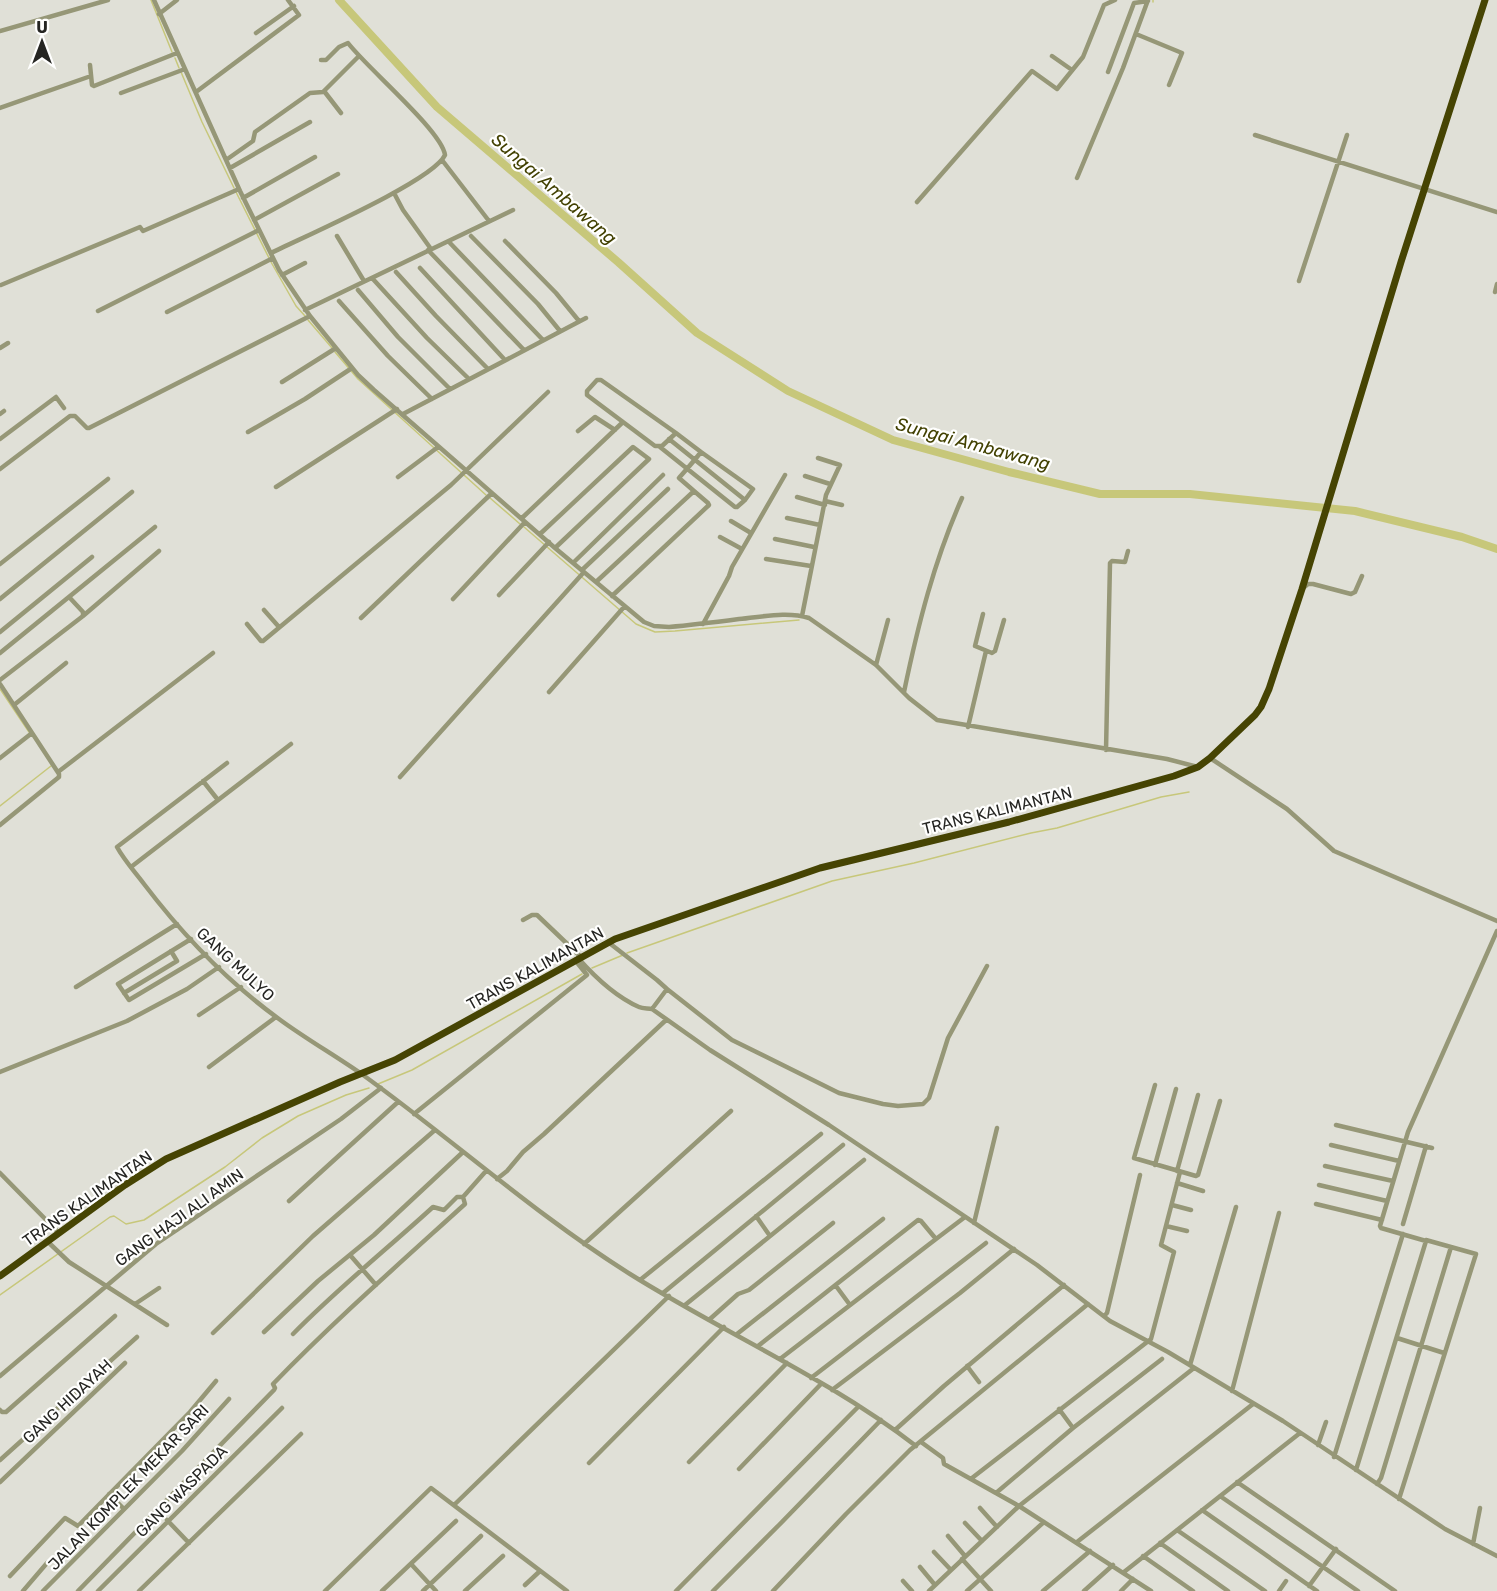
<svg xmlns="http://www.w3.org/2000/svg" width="1497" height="1591" font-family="Rubik,sans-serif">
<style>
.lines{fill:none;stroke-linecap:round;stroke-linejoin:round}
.stream{stroke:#c7c77a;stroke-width:1.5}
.river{stroke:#c7c77a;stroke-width:8}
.minor{stroke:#969777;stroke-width:4.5}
.highway{stroke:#464403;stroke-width:7}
.labels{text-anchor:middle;stroke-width:4.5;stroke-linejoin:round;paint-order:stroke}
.street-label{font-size:16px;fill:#252522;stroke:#fffffe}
.water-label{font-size:18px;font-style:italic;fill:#424102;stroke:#fffffe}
</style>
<rect width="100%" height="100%" fill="#e0e0d7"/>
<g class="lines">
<!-- stream -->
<path class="stream" d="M 151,0 L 172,52
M 1153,2 L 1153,0
M 175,58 L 179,68
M 181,72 L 202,122 L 234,188
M 236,192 L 269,258
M 271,262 L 296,306 L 305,316
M 308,320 L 332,348
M 335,352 L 358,379 L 486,495
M 490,498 L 520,524
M 524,527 L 636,624 L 655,632 L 675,631 L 799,620
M 0,689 L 29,732
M 0,806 L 51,766
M 627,953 L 832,881 L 914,863 L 1031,833 L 1057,828 L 1161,797 L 1189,792
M 592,968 L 623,955
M 378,1084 L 412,1070 L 582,974
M 0,1295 L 110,1217 L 114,1216 L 126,1224 L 144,1220 L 225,1167 L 262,1138 L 298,1116 L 346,1095 L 369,1088"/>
<!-- river -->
<path class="river" d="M 339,0 L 437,107 L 618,262 L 697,333 L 788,391 L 893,440 L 1009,472 L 1100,494 L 1190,494 L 1355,511 L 1462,537 L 1497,549"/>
<!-- minor -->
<path class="minor" d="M 154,0 L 240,191 L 279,270 L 310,316 L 358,375 L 374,390 L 555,548 L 644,622 L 654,626 L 669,627 C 692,625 716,622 739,619 C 762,617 787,611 809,618 L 876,665 L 909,698 L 937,720 L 1167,759 L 1198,767
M 159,14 L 177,0
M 0,31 L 108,0
M 256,33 L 294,6
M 1136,34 L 1182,53 L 1169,85
M 1052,56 L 1072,70
M 90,65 L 92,85 L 94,86 L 177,53
M 1108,72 L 1134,3 L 1148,1
M 324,91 L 341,113
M 196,92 L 299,15 L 288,0
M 121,93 L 185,69
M 0,108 L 91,76
M 1255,135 L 1497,212
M 226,160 L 253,141 L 255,132 L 310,93 L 323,92 L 358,57
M 442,160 L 489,221
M 230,168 L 310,122
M 1077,178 L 1123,68 L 1148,0
M 394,193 L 403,210 L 431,249
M 243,198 L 315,157
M 917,202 L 1032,71 L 1057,89 L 1083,57 L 1104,5 L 1115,0
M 254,220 L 338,174
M 337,236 L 364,281
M 471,236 L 538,304 L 560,331
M 505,241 L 556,293 L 579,321
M 450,243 L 543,340
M 428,250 L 524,350
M 271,253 C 303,237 433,181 445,155 C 442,131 367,68 348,43 L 339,47 L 326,60 L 321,60
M 420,268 L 505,360
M 396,272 L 436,316 L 488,369
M 282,275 L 305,263
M 372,278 L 427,338 L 469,379
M 1299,281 L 1347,135
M 1,285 L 140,227 L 143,231 L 239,189
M 358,290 L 398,337 L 450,389
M 1495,292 L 1497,284
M 339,301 L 388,356 L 432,399
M 305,310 L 513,210
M 98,311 L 259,230
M 167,312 L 273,258
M 0,348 L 8,343
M 597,380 L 601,380 L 676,433 L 662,446 L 655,446 L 587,395 L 587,391 Z
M 282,382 L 336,348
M 0,414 L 4,411
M 403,414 L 586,318
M 578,431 L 595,417 L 615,430
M 248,432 L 305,399 L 352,368
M 676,433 L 701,452
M 0,439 L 56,397 L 64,408
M 669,439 L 745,500 L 753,489 L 701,452 C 694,461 686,470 679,478 L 694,491
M 660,447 L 735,507 L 737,507 L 745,500
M 0,469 L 70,416 L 75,416 L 87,428 L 89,428 L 310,316
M 805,476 L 830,484
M 398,477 L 438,447
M 276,487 L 397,409
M 797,497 L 825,505
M 825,501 L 842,505
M 522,518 L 623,422
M 787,518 L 820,525
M 731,521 L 751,533
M 540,534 L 633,447 L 649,459 L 555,548
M 720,537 L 742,549
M 775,539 L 814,547
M 766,559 L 811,566
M 573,563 L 663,475
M 0,564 L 108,479
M 582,570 L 668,489
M 596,582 L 694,491 L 708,503 L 709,505 L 612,596
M 1302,589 L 1308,584 L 1313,584 L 1351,594 L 1355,592 L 1362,576
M 499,595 L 549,542
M 0,599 L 132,492
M 453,599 L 525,522
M 264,610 L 279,627
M 983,614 L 975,646 L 992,653 L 995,651 L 1004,620
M 83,616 L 159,551
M 802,616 L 826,495 L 840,465 L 818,458
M 361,618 L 492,493
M 247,624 L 261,641 L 263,641 L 451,485 L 548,392
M 703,624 L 729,576 L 732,567 L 785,475
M 0,632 L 92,557
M 0,653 L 155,527
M 876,665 L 888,620
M 0,680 L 83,616 L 83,612 L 70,598
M 0,684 L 59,774 L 59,777 L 0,825
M 549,692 L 624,607
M 904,692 C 918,625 934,561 962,498
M 14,705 L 66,663
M 968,727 L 986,651
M 1106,750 L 1110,563 L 1112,561 L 1125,562 L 1128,551
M 0,758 L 32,733
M 1210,758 L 1287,809 L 1334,851 L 1497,921
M 227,763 L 117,847 C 124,860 135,872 144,884 C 182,934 228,982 279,1019 C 306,1039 336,1056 363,1075 C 453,1140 536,1215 630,1274 C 724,1333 828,1378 916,1446
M 58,772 L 213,653
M 400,777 L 584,572
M 203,781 L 218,800
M 131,867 L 291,744
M 523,920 L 532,915 L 537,915 L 581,957
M 191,939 L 118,984 L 129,1000 L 206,954
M 608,942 L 657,980 L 667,989 L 652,1009
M 578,958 C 594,976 616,997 639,1007 C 643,1009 648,1008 652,1009 L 710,1050 L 829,1125 L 1037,1265 L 1110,1321 L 1168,1352 L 1283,1421 L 1445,1529 L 1497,1556
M 76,987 L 177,924
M 667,989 L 732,1040 L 839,1093 L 883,1104 L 898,1106 L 923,1104 L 929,1098 L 948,1038 L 987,966
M 124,993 L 177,961 L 171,951
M 199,1015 L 241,987
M 209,1067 L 276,1017
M 0,1072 L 127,1021 L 187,989 L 219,967
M 1155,1085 L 1134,1158 L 1196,1176 L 1198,1175 L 1220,1101
M 414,1114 L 587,975 L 575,960
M 1336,1125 L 1432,1148
M 1331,1145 L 1399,1161
M 1155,1165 L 1176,1089
M 1325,1166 L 1393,1181
M 1177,1171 L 1198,1095
M 0,1173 L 59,1233
M 497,1179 L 507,1171 L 523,1152 L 544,1134 L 666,1020
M 1177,1183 L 1203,1191
M 1319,1185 L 1387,1201
M 289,1201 L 398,1102
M 1316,1204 L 1382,1220
M 1172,1205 L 1191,1210
M 756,1216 L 770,1236
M 974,1223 L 997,1128
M 1403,1224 L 1426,1146
M 1166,1226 L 1187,1231
M 936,1239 L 965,1217
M 47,1241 L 69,1262 L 167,1325
M 584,1244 L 731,1111
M 350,1255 L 376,1285
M 640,1280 L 821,1134
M 836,1286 L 850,1305
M 663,1293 L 843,1145
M 135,1304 L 159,1288
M 685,1305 L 864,1160
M 1104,1316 L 1107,1313 L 1140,1175
M 710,1319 L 738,1294 L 749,1290 L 833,1223
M 264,1332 L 318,1281 L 374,1235 L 463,1152
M 213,1333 L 313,1236 L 435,1130
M 293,1334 C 337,1289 387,1249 433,1207 L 444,1210 L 457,1197 L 463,1197 L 486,1171
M 737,1334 L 883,1219
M 1397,1338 L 1444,1353
M 758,1346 L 918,1220 L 921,1221 L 936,1239 L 780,1359
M 1190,1365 L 1236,1207
M 967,1366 L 979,1382
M 0,1376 L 156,1244 L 341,1119 L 381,1088
M 811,1378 L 986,1243
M 832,1390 L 960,1293 L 1014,1249
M 1232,1391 L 1279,1213
M 1059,1409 L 1073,1428
M 0,1410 L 2,1412 L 6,1412 L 115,1316
M 895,1430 L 944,1386 L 1064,1285
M 921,1442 L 943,1458 L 944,1464 L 1019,1506 L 1151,1591
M 1318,1445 L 1326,1422
M 1334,1457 L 1403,1234
M 0,1460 L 137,1337
M 689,1462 L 787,1363
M 589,1463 L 724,1327
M 739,1469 L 821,1384
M 1356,1470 L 1426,1241 L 1381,1228 L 1380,1226 L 1408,1132 L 1497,931
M 972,1478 L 1151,1339 L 1174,1252 L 1161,1245 L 1180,1172
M 0,1482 L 125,1363
M 1237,1482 L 1395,1591
M 1377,1484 L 1381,1478 L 1451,1247
M 996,1493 L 1073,1428 L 1162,1359
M 109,1494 L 124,1509
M 1220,1496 L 1358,1591
M 1399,1499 L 1476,1254 L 1426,1240
M 454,1505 L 669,1296
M 980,1508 L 997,1527
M 1202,1510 L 1317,1591
M 167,1520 L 189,1543
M 965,1523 L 982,1541
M 1177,1530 L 1265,1591
M 948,1536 L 965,1556
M 1077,1542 L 1253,1404
M 1160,1543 L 1228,1591
M 1473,1544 L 1480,1508
M 934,1552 L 951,1570
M 1143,1556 L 1193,1591
M 962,1559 L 991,1591
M 411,1564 L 436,1591
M 920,1567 L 935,1585
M 1124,1572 L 1300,1433
M 10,1576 L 65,1518 L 78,1526 L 190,1412 L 216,1381
M 903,1581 L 912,1591
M 525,1585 L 540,1571
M 1309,1586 L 1336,1549
M 23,1591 L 47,1563
M 43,1591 L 182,1451 L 229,1399
M 78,1591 L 274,1390 L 275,1388 L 273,1384 C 334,1321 400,1263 465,1204 L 463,1197
M 98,1591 L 282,1408
M 139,1591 L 301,1434
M 325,1591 L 431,1488 L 567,1591
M 382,1591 L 456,1521
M 423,1591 L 481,1536
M 465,1591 L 503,1556
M 676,1591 L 859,1406
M 713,1591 L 779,1525 L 881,1420
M 773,1591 L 846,1514 L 910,1450 L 1088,1304
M 929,1591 L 1019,1506 L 1194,1368
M 967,1591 L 1044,1522
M 1043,1591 L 1090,1551
M 1084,1591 L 1113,1565
M 1121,1591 L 1133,1579
M 1279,1591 L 1286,1581"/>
<!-- highway -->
<path class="highway" d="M 0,1276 L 125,1185 L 166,1159 L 340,1082 L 395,1060 L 615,939 L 820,868 L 1009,822 L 1174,776 L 1198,767 L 1210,758 L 1255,715 L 1261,707 L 1269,689 L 1302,589 L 1401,262 L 1485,0"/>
</g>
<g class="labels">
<!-- street labels -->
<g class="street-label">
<text transform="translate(997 810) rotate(-14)" y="6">TRANS KALIMANTAN</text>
<text transform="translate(236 964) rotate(43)" y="6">GANG MULYO</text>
<text transform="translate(535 968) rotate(-29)" y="6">TRANS KALIMANTAN</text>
<text transform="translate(87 1198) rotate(-35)" y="6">TRANS KALIMANTAN</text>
<text transform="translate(179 1217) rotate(-36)" y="6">GANG HAJI ALI AMIN</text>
<text transform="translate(67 1401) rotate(-43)" y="6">GANG HIDAYAH</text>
<text transform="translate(128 1487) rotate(-46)" y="6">JALAN KOMPLEK MEKAR SARI</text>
<text transform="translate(181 1491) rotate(-45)" y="6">GANG WASPADA</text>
</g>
<!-- water labels -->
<g class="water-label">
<text transform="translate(554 189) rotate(41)" y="6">Sungai Ambawang</text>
<text transform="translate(973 444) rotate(15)" y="6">Sungai Ambawang</text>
</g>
</g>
<!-- north arrow -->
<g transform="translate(42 42)" stroke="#fffffe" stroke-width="4.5" paint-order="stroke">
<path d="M0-4.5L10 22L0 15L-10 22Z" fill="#252522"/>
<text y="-9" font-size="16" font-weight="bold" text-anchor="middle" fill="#252522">U</text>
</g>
</svg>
